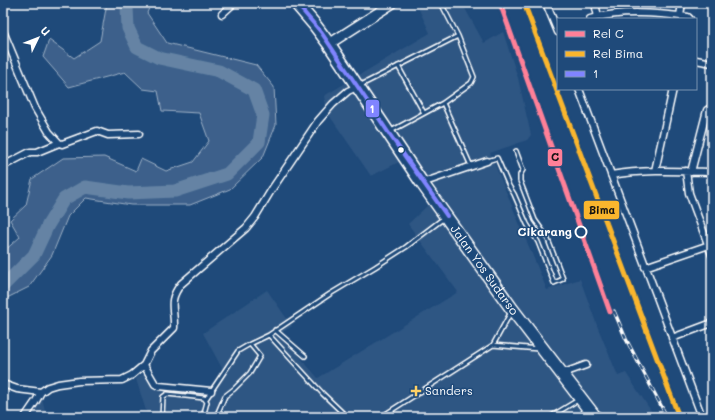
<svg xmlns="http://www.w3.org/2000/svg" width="715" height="420" font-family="Mali,sans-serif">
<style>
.built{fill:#2e5683}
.green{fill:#3c618b;stroke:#9eb0c5}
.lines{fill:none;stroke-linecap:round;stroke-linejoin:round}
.river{stroke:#6583a4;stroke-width:13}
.lane-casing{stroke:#fff;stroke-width:6}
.street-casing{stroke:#fff;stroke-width:9}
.secondary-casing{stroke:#fff;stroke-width:12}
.highway-casing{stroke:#fff;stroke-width:15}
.lane{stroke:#1f4a7a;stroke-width:3}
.street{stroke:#1f4a7a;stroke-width:6}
.secondary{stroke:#1f4a7a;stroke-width:9}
.highway{stroke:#1f4a7a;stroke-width:12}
.rail-casing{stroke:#fff;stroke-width:3.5}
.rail{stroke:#1f4a7a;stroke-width:2;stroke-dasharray:6;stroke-linecap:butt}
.bus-1-casing{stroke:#1f4a7a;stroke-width:7}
.bus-1{stroke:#8084ff;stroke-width:4}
.rail-1-casing{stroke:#1f4a7a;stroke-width:8}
.rail-2-casing{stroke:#1f4a7a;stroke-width:8}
.rail-1{stroke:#ff8098;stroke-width:5}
.rail-2{stroke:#fab62d;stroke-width:5}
.bus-dot{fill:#fff;stroke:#1f4a7a;stroke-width:1.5}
.stop-dot{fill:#1f4a7a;stroke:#fff;stroke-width:2}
.poi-dot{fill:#ffd166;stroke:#1f4a7a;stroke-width:1.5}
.labels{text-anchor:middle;stroke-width:3;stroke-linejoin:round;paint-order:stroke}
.stop-label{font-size:12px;font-weight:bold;fill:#fff;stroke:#1f4a7a;text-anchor:end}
.street-label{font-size:12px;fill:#fff;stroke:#1f4a7a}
.poi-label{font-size:12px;fill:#fff;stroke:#1f4a7a;text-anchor:start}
.line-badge{stroke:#1f4a7a;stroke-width:1.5}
.badge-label{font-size:11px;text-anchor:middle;font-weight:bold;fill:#fff}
.pale-badge-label{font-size:11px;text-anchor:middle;font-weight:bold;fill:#111}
</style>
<rect width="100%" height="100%" fill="#1f4a7a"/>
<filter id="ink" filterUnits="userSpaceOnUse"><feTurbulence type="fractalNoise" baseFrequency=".025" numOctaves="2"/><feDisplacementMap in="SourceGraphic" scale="8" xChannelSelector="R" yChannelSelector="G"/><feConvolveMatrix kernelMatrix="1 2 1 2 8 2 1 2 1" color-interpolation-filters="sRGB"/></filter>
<g filter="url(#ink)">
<!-- built -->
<path class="built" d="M 416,3 L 462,3 L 484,43 L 503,32 L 518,78 L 531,135 L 527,140 L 490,153 L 547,290 L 580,279 L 598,328 L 618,376 L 626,373 L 655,417 L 148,417 L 136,379 L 149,369 L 162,385 L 206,392 L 223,370 L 203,333 L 267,290 L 292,326 L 280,334 L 318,378 L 458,292 L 408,224 L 428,205 L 401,161 L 371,176 L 327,112 L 324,96 L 430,33 Z
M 41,392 L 46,417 L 25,417 Z"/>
<!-- green -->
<path class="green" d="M 107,3 L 151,3 L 147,13 L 167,43 L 256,65 L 274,87 L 276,125 L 263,157 L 230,189 L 190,205 L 131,205 L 86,198 L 68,216 L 52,255 L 29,287 L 3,300 L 3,252 L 20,237 L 10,220 L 26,205 L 32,179 L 63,158 L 104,157 L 136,171 L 141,159 L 166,171 L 193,162 L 209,141 L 199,113 L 162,111 L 158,91 L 143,89 L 125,72 L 69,87 L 43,57 L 49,40 L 74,58 L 100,41 Z"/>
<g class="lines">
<!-- river -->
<path class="river" d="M 3,286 L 34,255 L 48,225 L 64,199 L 85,187 L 128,193 L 175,191 L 227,174 L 259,142 L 263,115 L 254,90 L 219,71 L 159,58 L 137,47 L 128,28 L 127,7 L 128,3"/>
<!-- lane casing -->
<g class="lane-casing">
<path id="lane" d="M 441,3 L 458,36 L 474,77 L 471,83 L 443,103
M 398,66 L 424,113
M 359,86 L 458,36
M 391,131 L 443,103 L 471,166
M 487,161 L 497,158 L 509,186 L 514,194 L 527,224 L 538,242 L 554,283 L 563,279 L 547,237 L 535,220 L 520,181 L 520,175 L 523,170 L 516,151
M 275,330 L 305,356
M 269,335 L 323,394 L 347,417
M 493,345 L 539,349
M 206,399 L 238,351 L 250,344 L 269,335 L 330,294 L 375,267 L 406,247 L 444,218
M 162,417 L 163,397 L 167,394 L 204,398 L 207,402 L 203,417
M 216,417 L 225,396 L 234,389 L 250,373 L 260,356 L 250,344
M 381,417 L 493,345 L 511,312
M 550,417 L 578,400"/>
</g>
<!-- street casing -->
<g class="street-casing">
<path id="street" d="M 546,3 L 558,32
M 595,3 L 598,17
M 222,14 L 234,3
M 680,16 L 682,3
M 590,19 C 622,10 656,13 688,17 L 690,19
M 3,31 L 35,108 L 49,132 L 59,143 L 62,144 L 97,131 L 108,135 L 139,134
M 696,60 L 712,63
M 579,89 L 702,417
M 3,166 L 30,152 L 37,152 L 59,143
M 655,171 L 673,89
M 686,171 L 689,193 L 712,255
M 691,172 L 707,110 L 712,107
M 611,175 C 644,169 679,171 712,172
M 422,183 L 487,161
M 645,267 L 712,244
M 672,338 L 712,323
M 144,365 L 155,384 L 159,386 L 211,391
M 561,374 L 586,365
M 3,384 L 17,389 L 41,392
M 25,417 L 36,401 L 41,392 L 48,387 L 58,384 L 79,381 L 122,380 L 132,375 L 144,365 L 151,351 L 174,328 C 175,309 167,302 181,284 L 246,228 L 255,217 L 272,189 L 318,121 L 333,104 L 348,91 L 357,87"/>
</g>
<!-- secondary casing -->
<g class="secondary-casing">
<path id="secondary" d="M 329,44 L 393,3"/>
</g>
<!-- highway casing -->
<g class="highway-casing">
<g id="highway">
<path id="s1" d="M 296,3 L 314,24 L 329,44 L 422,183 L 512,309 L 595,417"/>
</g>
</g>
<!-- lane -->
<use href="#lane" class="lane"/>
<!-- street -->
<use href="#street" class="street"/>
<!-- secondary -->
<use href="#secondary" class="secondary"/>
<!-- highway -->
<use href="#highway" class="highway"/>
<!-- rail casing -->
<g class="rail-casing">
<path id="rail" d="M 614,311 L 626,339 L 667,417"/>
</g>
<!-- rail -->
<use href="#rail" class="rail"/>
<!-- bus-1 casing -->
<g class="bus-1-casing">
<path id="bus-1" d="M 296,3 L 321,32 L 390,135 L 447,216"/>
</g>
<!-- bus-1 -->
<use href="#bus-1" class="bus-1"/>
<!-- rail-1 casing -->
<g class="rail-1-casing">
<path id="rail-1" d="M 500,3 L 610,312"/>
</g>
<!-- rail-2 casing -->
<g class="rail-2-casing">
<path id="rail-2" d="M 524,3 L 679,417"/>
</g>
<!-- rail-1 -->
<use href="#rail-1" class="rail-1"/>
<!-- rail-2 -->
<use href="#rail-2" class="rail-2"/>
</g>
</g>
<!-- markers -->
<circle class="bus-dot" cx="401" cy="150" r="3.5"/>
<circle class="stop-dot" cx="581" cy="232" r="5.5"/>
<path class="poi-dot" d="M414 385h4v4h4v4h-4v4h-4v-4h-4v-4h4z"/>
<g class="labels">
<!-- stop labels -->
<g class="stop-label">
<text x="572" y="236">Cikarang</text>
</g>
<!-- street labels -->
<g class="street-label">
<text dy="4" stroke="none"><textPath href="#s1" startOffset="327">Jalan Yos Sudarso</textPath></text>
</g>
<!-- poi labels -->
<g class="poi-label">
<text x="425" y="395">Sanders</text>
</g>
</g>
<g class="line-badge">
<rect x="365" y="99" width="15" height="19" rx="4" fill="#8084ff"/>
<rect x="547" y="148" width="16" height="19" rx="4" fill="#ff8098"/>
<rect x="583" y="200" width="37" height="20" rx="4" fill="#fab62d"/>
</g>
<g class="badge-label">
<text x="372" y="113">1</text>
</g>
<g class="pale-badge-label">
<text x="555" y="161">C</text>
<text x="602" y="214">Bima</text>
</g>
<!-- margin -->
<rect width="715" height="420" fill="none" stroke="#1f4a7a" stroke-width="16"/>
<rect x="8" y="8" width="699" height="404" fill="none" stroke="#fff" stroke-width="1.5" filter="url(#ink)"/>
<!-- legend -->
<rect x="557" y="18" width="140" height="72" fill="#1f4a7a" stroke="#7992af"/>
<rect x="565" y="31" width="20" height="6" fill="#ff8098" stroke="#7992af"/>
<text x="593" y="38" font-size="12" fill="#ffffff">Rel C</text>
<rect x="565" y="51" width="20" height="6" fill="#fab62d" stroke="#7992af"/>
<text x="593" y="58" font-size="12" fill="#ffffff">Rel Bima</text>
<rect x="565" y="71" width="20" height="6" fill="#8084ff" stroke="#7992af"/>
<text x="593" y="78" font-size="12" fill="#ffffff">1</text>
<!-- north arrow -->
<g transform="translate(38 38) rotate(47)" stroke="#1f4a7a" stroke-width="3" paint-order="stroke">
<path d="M0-3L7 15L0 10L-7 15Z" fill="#ffffff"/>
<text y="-6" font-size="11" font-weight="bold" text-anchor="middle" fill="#ffffff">U</text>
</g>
</svg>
